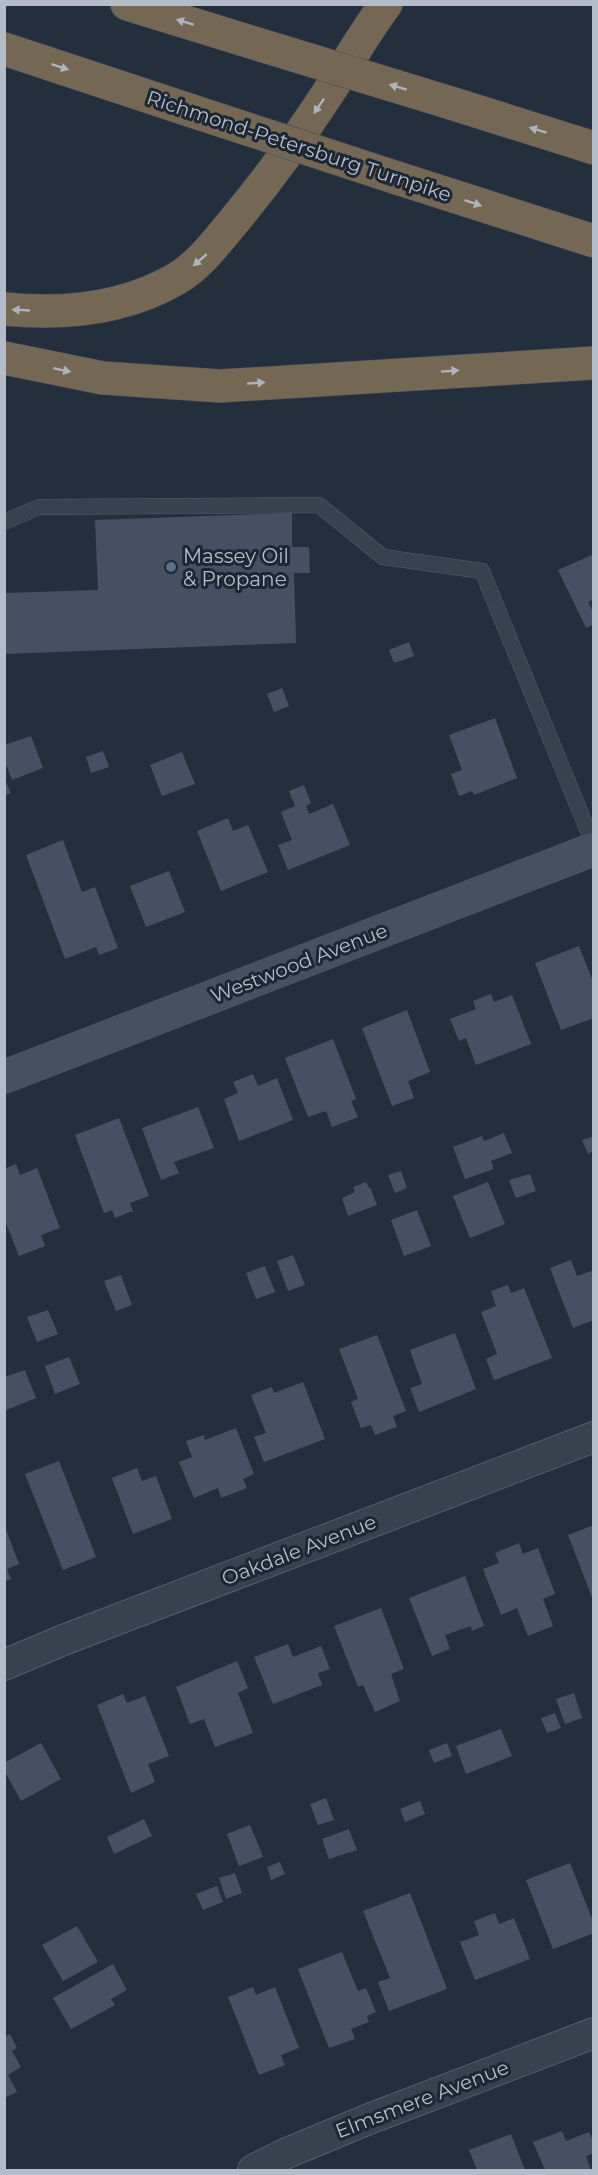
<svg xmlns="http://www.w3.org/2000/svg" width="598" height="2175" font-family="Montserrat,sans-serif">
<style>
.building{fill:#455162}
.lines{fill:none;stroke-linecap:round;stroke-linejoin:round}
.lane-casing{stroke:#565f6c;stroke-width:16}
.street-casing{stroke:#565f6c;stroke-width:32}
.secondary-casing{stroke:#565f6c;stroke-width:34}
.highway-casing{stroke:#434c59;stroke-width:34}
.lane{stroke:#38414e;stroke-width:15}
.street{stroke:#38414e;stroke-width:30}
.secondary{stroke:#465061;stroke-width:33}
.highway{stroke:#746855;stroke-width:33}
.highway-bridge-casing{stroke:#434c59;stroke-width:34;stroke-linecap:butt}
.highway-bridge{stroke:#746855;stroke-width:33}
.oneway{fill:#aeb4bd}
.service-dot{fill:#5c6f8a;stroke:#1d2633;stroke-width:2}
.labels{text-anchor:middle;stroke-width:6;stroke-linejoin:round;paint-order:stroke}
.street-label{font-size:20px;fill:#b4bcc9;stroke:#1d2633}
.poi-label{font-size:20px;fill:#b4bcc9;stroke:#1d2633;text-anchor:start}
</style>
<rect width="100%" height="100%" fill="#242f3e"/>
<!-- building -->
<path class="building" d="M 292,513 L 292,547 L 309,547 L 310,573 L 294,573 L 296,643 L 4,654 L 4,593 L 98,590 L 95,520 Z
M 594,554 L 594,599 L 588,602 L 594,613 L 594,624 L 586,628 L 558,570 Z
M 409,642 L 414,656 L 394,663 L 389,650 Z
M 282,688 L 289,706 L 274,712 L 267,694 Z
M 495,718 L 517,778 L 474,795 L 472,791 L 459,796 L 451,774 L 462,770 L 449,735 Z
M 31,736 L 43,768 L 12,780 L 4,759 L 4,745 Z
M 103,751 L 109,767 L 91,773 L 86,757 Z
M 182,752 L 195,784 L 162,796 L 150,765 Z
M 4,778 L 11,793 L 4,796 Z
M 304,785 L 311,803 L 306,806 L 309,814 L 333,804 L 350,845 L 288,870 L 278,845 L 292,840 L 281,812 L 295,806 L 289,791 Z
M 228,818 L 233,831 L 248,825 L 268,872 L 221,891 L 197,831 Z
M 63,840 L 82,892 L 95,887 L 118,948 L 99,955 L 96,947 L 65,959 L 26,855 Z
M 169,871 L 185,912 L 146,927 L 130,886 Z
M 579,946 L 594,984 L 594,1018 L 561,1030 L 535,963 Z
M 491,994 L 494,1002 L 512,995 L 531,1044 L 476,1065 L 466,1038 L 459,1041 L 450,1019 L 476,1009 L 473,1001 Z
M 407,1010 L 430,1072 L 408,1081 L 414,1098 L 392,1106 L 362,1028 Z
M 333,1039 L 356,1099 L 351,1101 L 358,1117 L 332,1127 L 326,1111 L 308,1117 L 285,1058 Z
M 253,1074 L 258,1086 L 277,1078 L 293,1120 L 239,1141 L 224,1099 L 238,1093 L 233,1082 Z
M 198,1107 L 214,1148 L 174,1162 L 179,1173 L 161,1180 L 142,1128 Z
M 119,1118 L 149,1196 L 130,1203 L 133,1211 L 115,1218 L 112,1210 L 104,1213 L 75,1135 Z
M 504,1133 L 512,1153 L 491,1161 L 494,1169 L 465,1179 L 453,1147 L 482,1136 L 484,1141 Z
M 594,1136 L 594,1151 L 588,1154 L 582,1140 Z
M 16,1164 L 20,1175 L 37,1168 L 60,1228 L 41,1235 L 45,1246 L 19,1256 L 4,1218 L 4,1169 Z
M 401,1171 L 407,1188 L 395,1193 L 388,1175 Z
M 530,1174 L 536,1191 L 516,1198 L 509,1180 Z
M 366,1182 L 369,1188 L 370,1187 L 377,1205 L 348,1216 L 342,1198 L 355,1192 L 353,1187 Z
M 488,1182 L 505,1224 L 470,1238 L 453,1196 Z
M 417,1210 L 431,1246 L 404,1256 L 391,1220 Z
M 293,1255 L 305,1285 L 288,1291 L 277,1261 Z
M 571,1260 L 577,1276 L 594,1270 L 594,1320 L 573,1328 L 550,1268 Z
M 265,1266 L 275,1292 L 256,1299 L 246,1273 Z
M 121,1275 L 132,1305 L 116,1311 L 104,1281 Z
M 508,1285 L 511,1293 L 524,1288 L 552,1358 L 494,1380 L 486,1359 L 497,1354 L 481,1312 L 496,1306 L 491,1291 Z
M 48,1310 L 58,1334 L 37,1342 L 27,1317 Z
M 455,1333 L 476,1389 L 419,1412 L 410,1388 L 422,1384 L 410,1350 Z
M 377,1335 L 406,1411 L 393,1416 L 397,1427 L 375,1435 L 371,1425 L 361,1428 L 351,1402 L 358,1399 L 339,1349 Z
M 69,1357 L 80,1384 L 55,1394 L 45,1366 Z
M 25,1370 L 36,1398 L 4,1411 L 4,1377 Z
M 303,1382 L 325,1439 L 264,1462 L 254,1437 L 266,1433 L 251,1395 L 272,1387 L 274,1393 Z
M 236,1428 L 254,1474 L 243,1479 L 247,1488 L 221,1498 L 218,1488 L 194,1498 L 179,1462 L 192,1457 L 186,1441 L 204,1435 L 205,1440 Z
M 59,1461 L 96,1557 L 63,1570 L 25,1474 Z
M 137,1468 L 142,1481 L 156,1476 L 172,1519 L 133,1534 L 112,1478 Z
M 594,1525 L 594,1600 L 593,1600 L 568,1535 Z
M 5,1527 L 19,1564 L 7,1569 L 11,1579 L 4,1582 Z
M 519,1543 L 523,1554 L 538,1548 L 555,1594 L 543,1599 L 553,1626 L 528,1636 L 517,1608 L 501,1615 L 483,1569 L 499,1563 L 495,1553 Z
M 465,1576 L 484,1626 L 472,1631 L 471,1626 L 445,1635 L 450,1649 L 432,1656 L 409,1598 Z
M 381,1608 L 404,1669 L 391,1674 L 400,1701 L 375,1712 L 363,1685 L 358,1687 L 334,1626 Z
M 288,1644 L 293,1657 L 321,1646 L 330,1669 L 318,1673 L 322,1685 L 273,1704 L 254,1657 Z
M 237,1661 L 248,1688 L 238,1693 L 253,1733 L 215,1747 L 204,1719 L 190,1724 L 176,1687 Z
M 574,1693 L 582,1718 L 565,1724 L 556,1699 Z
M 123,1694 L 127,1703 L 145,1696 L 169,1756 L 148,1764 L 155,1782 L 131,1793 L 97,1705 Z
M 555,1713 L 561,1728 L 547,1733 L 541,1718 Z
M 501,1729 L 512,1756 L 466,1774 L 456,1746 Z
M 41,1743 L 61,1779 L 21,1801 L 4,1770 L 4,1763 Z
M 447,1743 L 452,1756 L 434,1763 L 429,1750 Z
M 326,1798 L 334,1820 L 318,1825 L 310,1804 Z
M 420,1801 L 425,1814 L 405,1822 L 400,1809 Z
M 144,1819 L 152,1836 L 114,1854 L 107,1837 Z
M 250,1825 L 263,1857 L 239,1866 L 227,1834 Z
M 349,1829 L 357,1850 L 329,1859 L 322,1839 Z
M 280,1862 L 285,1874 L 271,1880 L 267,1867 Z
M 570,1863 L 594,1924 L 594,1933 L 553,1949 L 526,1880 Z
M 235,1873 L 242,1893 L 226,1899 L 219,1878 Z
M 217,1886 L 223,1902 L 203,1910 L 196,1894 Z
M 410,1893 L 447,1989 L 389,2011 L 378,1982 L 390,1978 L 363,1911 Z
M 495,1913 L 499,1924 L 514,1918 L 530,1959 L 475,1980 L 460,1942 L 479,1935 L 474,1921 Z
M 77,1926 L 98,1962 L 63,1981 L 42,1945 Z
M 342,1952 L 358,1991 L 366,1988 L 376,2012 L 367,2016 L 369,2022 L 351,2029 L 355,2039 L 329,2048 L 298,1969 Z
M 113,1964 L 127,1990 L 111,1999 L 115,2005 L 71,2029 L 53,1998 Z
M 253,1987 L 256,1995 L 275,1987 L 299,2048 L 281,2055 L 285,2065 L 259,2075 L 228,1997 Z
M 10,2034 L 17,2048 L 12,2051 L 21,2067 L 8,2075 L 17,2092 L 4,2098 L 4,2037 Z
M 562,2131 L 566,2141 L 589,2132 L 594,2143 L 594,2153 L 586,2156 L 591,2170 L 545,2170 L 533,2142 Z
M 511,2134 L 525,2170 L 477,2170 L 469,2150 Z"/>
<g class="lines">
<!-- lane casing -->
<g class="lane-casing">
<path id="lane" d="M 4,522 L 39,507 L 319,505 L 383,557 L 482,571 L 594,846"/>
</g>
<!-- street casing -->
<g class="street-casing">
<path id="street" d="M 4,1665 L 66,1639 L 594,1437
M 253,2170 L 287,2153 L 369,2119 L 594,2033"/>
</g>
<!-- secondary casing -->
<g class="secondary-casing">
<path id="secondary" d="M 4,1077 L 594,849"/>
</g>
<!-- highway casing -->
<g class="highway-casing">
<path id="highway" d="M 127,4 L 241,39
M 4,49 L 186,109
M 454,104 L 594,148
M 397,178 L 594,241
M 4,309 C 64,315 124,309 176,279 C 200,265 217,241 234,221 C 267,181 298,139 326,96 C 346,66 364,33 386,4
M 4,358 L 103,378 L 220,386 L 594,363"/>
</g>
<!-- lane -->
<use href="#lane" class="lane"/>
<!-- street -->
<use href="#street" class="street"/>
<!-- secondary -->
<use href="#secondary" class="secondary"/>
<!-- highway -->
<use href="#highway" class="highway"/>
<!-- highway-bridge casing -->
<g class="highway-bridge-casing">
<path id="highway-bridge" d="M 241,39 L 454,104
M 186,109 L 397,178"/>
</g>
<!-- highway-bridge -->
<use href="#highway-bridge" class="highway-bridge"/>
</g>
<!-- one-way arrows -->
<defs><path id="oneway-solid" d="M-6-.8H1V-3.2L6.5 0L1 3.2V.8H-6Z" transform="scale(1.5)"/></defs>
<g class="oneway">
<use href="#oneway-solid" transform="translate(185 22) rotate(-163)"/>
<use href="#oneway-solid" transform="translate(60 67) rotate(18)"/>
<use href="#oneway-solid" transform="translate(398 87) rotate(-163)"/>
<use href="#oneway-solid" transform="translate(319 106) rotate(125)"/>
<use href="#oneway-solid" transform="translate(538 130) rotate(-163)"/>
<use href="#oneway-solid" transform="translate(473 203) rotate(18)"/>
<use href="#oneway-solid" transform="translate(200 260) rotate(139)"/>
<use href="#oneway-solid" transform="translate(21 310) rotate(-177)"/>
<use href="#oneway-solid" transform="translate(62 370) rotate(12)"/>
<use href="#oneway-solid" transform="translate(450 371) rotate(-4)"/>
<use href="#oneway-solid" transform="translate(256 383) rotate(-4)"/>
</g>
<!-- markers -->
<circle class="service-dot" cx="171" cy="567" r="6"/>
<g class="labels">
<!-- street labels -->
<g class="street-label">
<text transform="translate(299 146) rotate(18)" y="7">Richmond-Petersburg Turnpike</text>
<text transform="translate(299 963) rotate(-21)" y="7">Westwood Avenue</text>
<text transform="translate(299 1550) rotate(-21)" y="7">Oakdale Avenue</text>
<text transform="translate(422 2099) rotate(-21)" y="7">Elmsmere Avenue</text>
</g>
<!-- poi labels -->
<g class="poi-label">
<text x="183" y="563">Massey Oil<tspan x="183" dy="23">&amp; Propane</tspan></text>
</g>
</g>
<!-- border -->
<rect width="598" height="2175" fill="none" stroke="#b4bcc9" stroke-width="12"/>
</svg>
